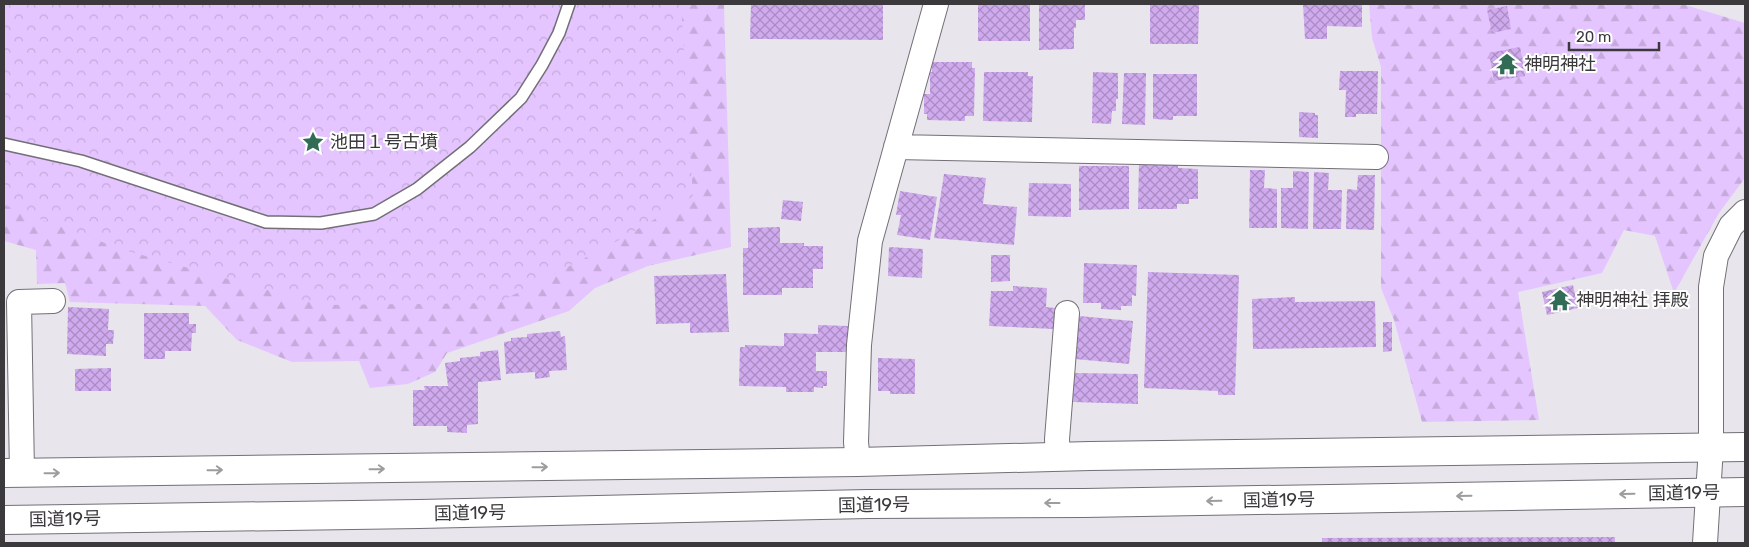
<svg xmlns="http://www.w3.org/2000/svg" width="1749" height="547" font-family="Rubik,'Noto Sans JP',sans-serif">
<style>
.forest{fill:url(#forest-firs)}
.park{fill:url(#park-crowns)}
.building{fill:url(#building-cross-hatch)}
.lines{fill:none;stroke-linecap:round;stroke-linejoin:round}
.lane-casing{stroke:#736f76;stroke-width:14}
.street-casing{stroke:#736f76;stroke-width:26}
.highway-casing{stroke:#736f76;stroke-width:30}
.lane{stroke:#fff;stroke-width:11}
.street{stroke:#fff;stroke-width:24}
.highway{stroke:#fff;stroke-width:28}
.oneway{stroke:#9d9c9e}
.labels{text-anchor:middle;stroke-width:4;stroke-linejoin:round;paint-order:stroke}
.poi-label{font-size:18px;fill:#3b393c;stroke:#fff;text-anchor:start}
.street-label{font-size:18px;fill:#3b393c;stroke:#fff}
</style>
<defs>
<pattern id="forest-firs" width="22" height="20" patternUnits="userSpaceOnUse" patternTransform="scale(1.25)"><rect width="22" height="20" fill="#e5c5ff"/><path d="M5 1l3.5 6h-7zM16 11l3.5 6h-7z" fill="#c5aadb"/></pattern>
<pattern id="park-crowns" width="20" height="18" patternUnits="userSpaceOnUse" patternTransform="scale(1.25)"><rect width="20" height="18" fill="#e5c5ff"/><path d="M2 6a3 3 0 1 1 6 0M12 15a3 3 0 1 1 6 0" fill="none" stroke="#c5aadb"/></pattern>
<pattern id="building-cross-hatch" width="8" height="8" patternUnits="userSpaceOnUse" patternTransform="scale(1.25)"><rect width="8" height="8" fill="#d0aaee"/><path d="M0 0l8 8M0 8l8-8" fill="none" stroke="#aa8bc2"/></pattern>
</defs>
<rect width="100%" height="100%" fill="#e9e5ec"/>
<!-- forest -->
<path class="forest" d="M 4,4 L 724,4 L 731,247 L 648,266 L 595,288 L 569,311 L 447,353 L 435,372 L 408,384 L 370,388 L 359,361 L 292,362 L 237,340 L 205,306 L 70,302 L 65,283 L 37,284 L 36,250 L 4,241 Z
M 1369,4 L 1682,4 L 1745,23 L 1745,178 L 1719,213 L 1674,293 L 1655,236 L 1624,230 L 1602,273 L 1518,292 L 1539,420 L 1422,422 L 1394,320 L 1381,288 L 1381,67 L 1372,38 Z"/>
<!-- park -->
<path class="park" d="M 4,4 L 681,4 L 693,197 L 612,244 L 498,303 L 321,305 L 124,250 L 4,206 Z"/>
<!-- building -->
<path class="building" d="M 751,4 L 883,4 L 883,40 L 750,39 Z
M 978,4 L 1030,4 L 1030,41 L 978,41 Z
M 1039,4 L 1085,4 L 1085,20 L 1076,20 L 1076,28 L 1074,28 L 1074,49 L 1039,50 Z
M 1150,4 L 1199,4 L 1198,44 L 1150,44 Z
M 1303,4 L 1362,4 L 1362,27 L 1327,26 L 1327,39 L 1305,39 Z
M 1507,6 L 1511,29 L 1492,33 L 1487,10 Z
M 1520,47 L 1525,76 L 1494,81 L 1489,53 Z
M 932,62 L 972,62 L 972,68 L 975,68 L 974,116 L 965,116 L 965,121 L 927,120 L 927,114 L 924,114 L 924,94 L 930,94 L 930,72 L 932,72 Z
M 1340,71 L 1378,71 L 1377,114 L 1356,114 L 1356,117 L 1345,117 L 1346,90 L 1339,90 Z
M 984,72 L 1028,72 L 1028,76 L 1033,76 L 1032,122 L 983,121 Z
M 1093,72 L 1118,73 L 1118,99 L 1116,99 L 1116,111 L 1112,111 L 1111,124 L 1092,123 Z
M 1124,73 L 1146,73 L 1145,125 L 1122,124 Z
M 1153,74 L 1197,74 L 1197,116 L 1173,116 L 1173,120 L 1153,119 Z
M 1299,112 L 1315,113 L 1315,115 L 1318,115 L 1318,138 L 1299,137 Z
M 1139,163 L 1178,164 L 1178,168 L 1198,169 L 1198,199 L 1189,199 L 1189,204 L 1177,204 L 1177,209 L 1138,209 Z
M 1079,166 L 1129,166 L 1129,209 L 1079,210 Z
M 1250,170 L 1265,170 L 1264,188 L 1277,189 L 1277,228 L 1249,228 Z
M 1293,171 L 1309,172 L 1308,229 L 1281,228 L 1281,188 L 1293,188 Z
M 1314,172 L 1329,173 L 1328,190 L 1342,190 L 1341,229 L 1313,229 Z
M 944,174 L 986,178 L 983,204 L 1017,207 L 1014,245 L 934,238 Z
M 1358,175 L 1375,175 L 1374,230 L 1346,229 L 1347,189 L 1357,190 Z
M 1029,183 L 1071,184 L 1071,217 L 1028,216 Z
M 900,191 L 937,197 L 930,240 L 897,235 L 901,215 L 896,215 Z
M 783,200 L 803,202 L 801,221 L 781,219 Z
M 780,227 L 780,243 L 804,243 L 804,246 L 823,246 L 823,269 L 813,269 L 813,288 L 782,288 L 782,295 L 743,295 L 743,248 L 748,248 L 748,228 Z
M 889,247 L 923,249 L 922,278 L 888,276 Z
M 991,255 L 1010,255 L 1010,281 L 991,282 Z
M 1084,263 L 1137,265 L 1136,296 L 1132,295 L 1132,306 L 1121,306 L 1121,310 L 1101,309 L 1101,303 L 1083,303 Z
M 1148,272 L 1239,275 L 1235,395 L 1218,395 L 1218,391 L 1144,388 Z
M 726,274 L 729,332 L 690,333 L 690,323 L 656,324 L 654,276 Z
M 1573,285 L 1578,308 L 1547,315 L 1542,292 Z
M 1013,286 L 1047,288 L 1046,307 L 1055,308 L 1054,329 L 989,326 L 991,291 L 1013,291 Z
M 1295,297 L 1295,302 L 1375,301 L 1376,347 L 1253,349 L 1252,299 Z
M 68,307 L 109,309 L 108,330 L 114,330 L 113,344 L 106,344 L 106,356 L 67,354 Z
M 144,313 L 189,313 L 189,324 L 196,324 L 196,333 L 192,333 L 191,351 L 165,351 L 165,359 L 144,359 Z
M 1079,316 L 1133,321 L 1129,364 L 1075,359 Z
M 1383,322 L 1392,322 L 1392,351 L 1383,352 Z
M 818,325 L 848,326 L 848,352 L 816,352 L 816,371 L 827,371 L 827,386 L 823,386 L 823,388 L 814,387 L 814,392 L 786,392 L 786,387 L 739,386 L 740,347 L 745,347 L 745,345 L 784,346 L 784,333 L 818,334 Z
M 560,331 L 561,337 L 565,336 L 567,370 L 549,371 L 550,377 L 535,379 L 535,372 L 506,374 L 504,342 L 511,341 L 511,338 L 527,337 L 527,334 Z
M 498,350 L 501,380 L 478,382 L 478,424 L 467,425 L 467,433 L 447,432 L 447,426 L 413,426 L 413,390 L 425,390 L 424,386 L 448,386 L 445,363 L 460,361 L 460,358 L 480,356 L 480,352 Z
M 878,358 L 915,359 L 915,394 L 890,394 L 890,391 L 878,391 Z
M 111,368 L 111,391 L 75,391 L 75,369 Z
M 1074,373 L 1138,374 L 1138,404 L 1073,402 Z
M 1615,537 L 1615,543 L 1322,543 L 1322,538 Z"/>
<g class="lines">
<!-- lane casing -->
<g class="lane-casing">
<path id="lane" d="M 4,144 L 81,161 L 266,222 L 321,223 L 374,214 L 417,189 L 470,147 L 521,98 L 542,65 L 559,33 L 569,4"/>
</g>
<!-- street casing -->
<g class="street-casing">
<path id="street" d="M 896,147 L 1376,157
M 1058,457 L 1057,439 L 1067,313
M 858,462 L 856,442 L 859,345 L 870,241 L 936,4
M 22,473 L 19,302 L 53,301
M 1705,543 L 1711,447 L 1711,287 L 1716,256 L 1731,226 L 1745,212"/>
</g>
<!-- highway casing -->
<g class="highway-casing">
<path id="highway" d="M 4,473 L 858,462 L 1090,456 L 1745,447
M 4,520 L 419,514 L 868,504 L 1084,503 L 1745,492"/>
</g>
<!-- lane -->
<use href="#lane" class="lane"/>
<!-- street -->
<use href="#street" class="street"/>
<!-- highway -->
<use href="#highway" class="highway"/>
</g>
<!-- one-way arrows -->
<defs><path id="oneway-shaft" d="M-6 0H5M1.5-3L5.5 0L1.5 3" fill="none" stroke-width="1.6" stroke-linecap="round" stroke-linejoin="round" transform="scale(1.25)"/></defs>
<g class="oneway">
<use href="#oneway-shaft" transform="translate(540 467) rotate(-1)"/>
<use href="#oneway-shaft" transform="translate(377 469) rotate(-1)"/>
<use href="#oneway-shaft" transform="translate(215 470) rotate(-1)"/>
<use href="#oneway-shaft" transform="translate(52 473) rotate(-1)"/>
<use href="#oneway-shaft" transform="translate(1627 494) rotate(179)"/>
<use href="#oneway-shaft" transform="translate(1464 496) rotate(179)"/>
<use href="#oneway-shaft" transform="translate(1214 501) rotate(179)"/>
<use href="#oneway-shaft" transform="translate(1052 503) rotate(180)"/>
</g>
<!-- icons -->
<defs>
<g id="temple-bare" transform="scale(1.725)"><path d="M0-6L5-2H3V0L6.5 2.5H4V6H1.5V3h-3V6H-4V2.5H-6.5L-3 0V-2H-5Z" fill="#326c56" stroke="#fff" stroke-width="2.5" paint-order="stroke"/></g>
<g id="sight-bare" transform="scale(1.725)"><path d="M0-6L1.8-2.2L6-1.7L2.9 1.2L3.7 5.4L0 3.3L-3.7 5.4L-2.9 1.2L-6-1.7L-1.8-2.2Z" fill="#326c56" stroke="#fff" stroke-width="2.5" paint-order="stroke"/></g>
</defs>
<g fill-rule="evenodd">
<use href="#temple-bare" x="1507" y="64"/>
<use href="#sight-bare" x="313" y="142"/>
<use href="#temple-bare" x="1560" y="300"/>
</g>
<g class="labels">
<!-- poi labels -->
<g class="poi-label">
<text x="1524" y="70">神明神社</text>
<text x="330" y="148">池田１号古墳</text>
<text x="1576" y="306">神明神社 拝殿</text>
</g>
<!-- street labels -->
<g class="street-label">
<text transform="translate(1684 493) rotate(-1)" y="6">国道19号</text>
<text transform="translate(1279 500) rotate(-1)" y="6">国道19号</text>
<text transform="translate(874 505) rotate(-1)" y="6">国道19号</text>
<text transform="translate(470 513) rotate(-1)" y="6">国道19号</text>
<text transform="translate(65 519) rotate(-1)" y="6">国道19号</text>
</g>
</g>
<!-- border -->
<rect width="1749" height="547" fill="none" stroke="#3b393c" stroke-width="10"/>
<!-- scale -->
<path d="M1569 42v8h90v-8" fill="none" stroke="#3b393c" stroke-width="2.5"/>
<text x="1576" y="42" font-size="15" fill="#3b393c" stroke="#ffffff" stroke-width="4" paint-order="stroke">20 m</text>
</svg>
